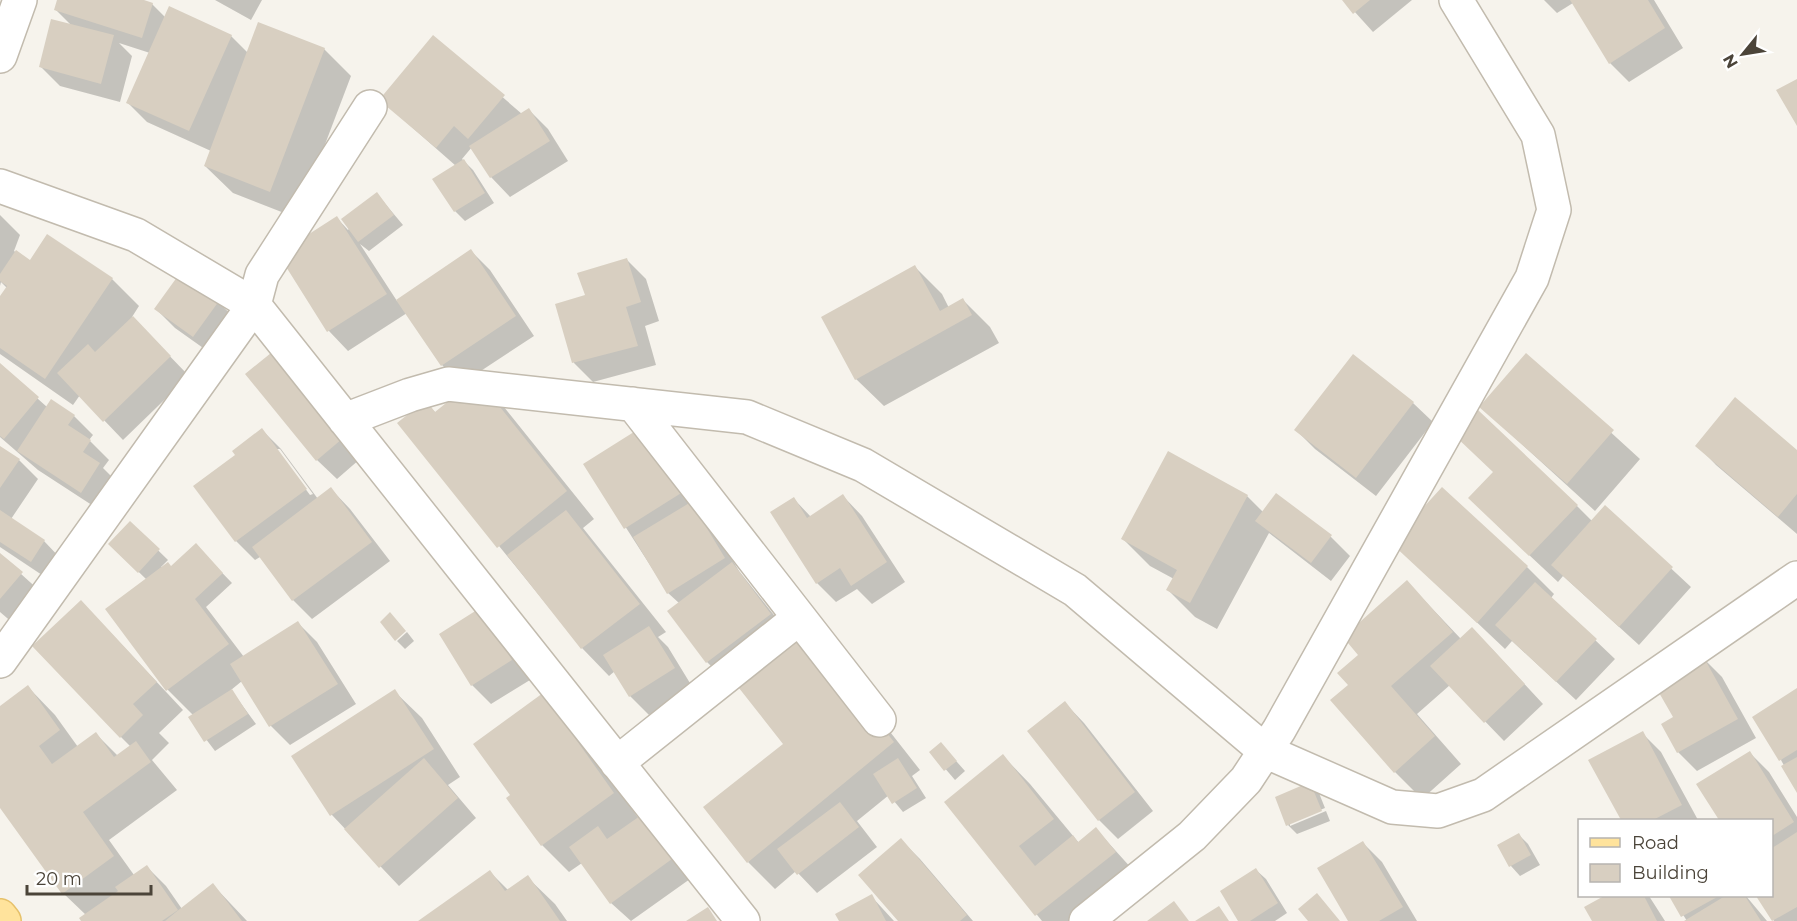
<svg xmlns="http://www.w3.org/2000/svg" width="1797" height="921" font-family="Montserrat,sans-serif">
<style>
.shadow{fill:#0003;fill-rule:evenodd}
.building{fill:#d8cfc1}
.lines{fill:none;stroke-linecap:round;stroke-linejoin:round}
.street-casing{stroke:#c2bbae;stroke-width:36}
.primary-casing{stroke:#e6c16a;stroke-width:36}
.street{stroke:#fff;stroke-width:33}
.primary{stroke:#ffe39c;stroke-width:33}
</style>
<rect width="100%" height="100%" fill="#f6f3ec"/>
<!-- shadow -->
<path class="shadow" d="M 59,0 L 139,0 L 152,4 L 166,18 L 231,36 L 248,53 L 324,49 L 351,76 L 297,218 L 233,193 L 205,166 L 211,151 L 147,122 L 128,103 L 150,53 L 119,43 L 132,56 L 120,102 L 60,86 L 41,67 L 72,26 L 56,10 Z
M 215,0 L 262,0 L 251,20 Z
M 1344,0 L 1412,0 L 1373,32 Z
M 1544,0 L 1654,0 L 1683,48 L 1629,82 L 1610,63 L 1573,3 L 1557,13 Z
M 433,37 L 522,114 L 529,110 L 548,129 L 568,161 L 510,197 L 491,177 L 472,147 L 462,159 L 473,170 L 494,203 L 465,221 L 455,211 L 434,179 L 456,166 L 381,100 Z
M 377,194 L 403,225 L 369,251 L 360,244 L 397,301 L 471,251 L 490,270 L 534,336 L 461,384 L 442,365 L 407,313 L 348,351 L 329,331 L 280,254 L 337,218 L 348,230 Z
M 0,215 L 20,235 L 14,251 L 30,262 L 112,279 L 139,306 L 132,317 L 189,376 L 123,440 L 80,395 L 73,405 L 0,354 L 0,299 L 7,288 L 1,282 L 0,286 Z
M 627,260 L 646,279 L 659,321 L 645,326 L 656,365 L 593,382 L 574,363 L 557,305 L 587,296 Z
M 915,267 L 942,294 L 949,308 L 963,300 L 990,327 L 999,343 L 884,406 L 856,379 Z
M 218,302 L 238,321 L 213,355 L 175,328 L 156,309 Z
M 271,355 L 360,459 L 337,479 L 317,460 Z
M 1526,355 L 1640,459 L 1595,511 L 1481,407 Z
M 1353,356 L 1413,403 L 1433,422 L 1376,496 L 1315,449 L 1296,430 Z
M 0,365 L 47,407 L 74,416 L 93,435 L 89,440 L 109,460 L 103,468 L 119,484 L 101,511 L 38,470 L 0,437 Z
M 477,380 L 504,407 L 594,519 L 583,528 L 666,632 L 658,637 L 668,647 L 693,688 L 649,715 L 630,696 L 615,671 L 609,676 L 582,648 L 399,423 L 425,402 L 436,413 Z
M 644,427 L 710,523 L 739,571 L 789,634 L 726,681 L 707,662 L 679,603 L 668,593 L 585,464 Z
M 262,430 L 281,449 L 318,499 L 331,489 L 350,509 L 390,561 L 312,619 L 293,600 L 260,557 L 255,560 L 236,541 L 195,486 L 237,456 ZM 276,449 L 280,449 L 313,494 L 310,495 Z
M 1697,445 L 1797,452 L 1797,534 L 1716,465 Z
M 0,447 L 19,460 L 38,479 L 11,519 L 44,541 L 63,561 L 51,581 L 0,547 Z
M 1494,472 L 1577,506 L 1592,521 L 1605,507 L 1691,587 L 1639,645 L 1563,576 L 1558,582 L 1497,525 Z
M 1442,489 L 1527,567 L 1554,594 L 1551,598 L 1615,659 L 1576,700 L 1512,641 L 1505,649 L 1393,543 Z
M 1276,495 L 1331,537 L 1350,556 L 1331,581 L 1269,533 L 1217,629 L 1195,617 L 1168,590 L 1174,579 L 1150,566 L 1123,539 L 1247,496 L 1263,512 Z
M 843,496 L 862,516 L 905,582 L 872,604 L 857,589 L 836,602 L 817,583 L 794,499 L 811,517 Z
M 130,523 L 168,560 L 161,567 L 171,568 L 205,555 L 232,583 L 206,607 L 244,657 L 298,623 L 317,642 L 356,704 L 290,745 L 271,726 L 242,681 L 231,690 L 256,724 L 215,751 L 190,718 L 194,716 L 168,690 L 108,609 L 147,580 L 110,544 Z
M 0,555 L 41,592 L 14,624 L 0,612 Z
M 1407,582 L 1461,639 L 1491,648 L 1543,704 L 1504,741 L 1450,685 L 1417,714 L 1461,764 L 1422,799 L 1395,772 L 1350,685 L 1360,655 Z
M 499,629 L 530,680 L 491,704 L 472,685 Z
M 108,630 L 183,710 L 159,733 L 169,743 L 152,760 L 177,790 L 109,840 L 134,875 L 147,867 L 166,886 L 182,909 L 213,885 L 247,921 L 82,921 L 86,915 L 63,893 L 0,805 L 0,708 L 28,687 L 55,715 L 78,747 L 96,734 L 118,756 L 130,746 L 121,737 Z
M 407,632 L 414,641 L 405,649 L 397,641 Z
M 1703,658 L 1722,677 L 1756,738 L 1697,771 L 1678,752 L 1675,718 Z
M 1797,689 L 1797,790 L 1781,760 Z
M 394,691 L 422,718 L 460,777 L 448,785 L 476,818 L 399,886 L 332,815 L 293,756 Z
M 543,695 L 570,722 L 639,819 L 690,879 L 631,921 L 611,903 L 582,863 L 569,872 L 542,845 L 512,796 Z
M 1065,703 L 1084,723 L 1153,811 L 1118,839 L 1099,820 Z
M 876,714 L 920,770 L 912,776 L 926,798 L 903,812 L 889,795 L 857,821 L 877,847 L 817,893 L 796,871 L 775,889 L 748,862 Z
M 1642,733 L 1661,752 L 1698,820 L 1622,820 L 1590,760 Z
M 941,744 L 965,771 L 955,780 L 931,752 Z
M 1750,753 L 1769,772 L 1797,817 L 1797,921 L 1774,921 L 1758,896 L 1772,896 L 1772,820 L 1720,820 L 1698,784 Z
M 1003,756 L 1030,784 L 1079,843 L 1096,829 L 1142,880 L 1089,921 L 1042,921 L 946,802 Z
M 1309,784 L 1319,793 L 1325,808 L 1290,822 L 1290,826 L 1326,811 L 1330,821 L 1297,834 L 1288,825 Z
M 1519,835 L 1528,844 L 1540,865 L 1520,876 L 1511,866 L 1499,845 Z
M 901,840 L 920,859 L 973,921 L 900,921 Z
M 1362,842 L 1382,862 L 1417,921 L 1350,921 Z
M 1256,870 L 1266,879 L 1287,913 L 1275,921 L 1240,921 Z
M 490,872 L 508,890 L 527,877 L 555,904 L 567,921 L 421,921 Z
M 871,896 L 894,921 L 840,921 Z
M 1607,896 L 1649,896 L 1665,921 L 1593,921 L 1586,907 Z
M 1671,896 L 1746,896 L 1767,921 L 1687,921 Z"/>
<!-- building -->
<path class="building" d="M 57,0 L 144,0 L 153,3 L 142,38 L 54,10 Z
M 1342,0 L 1370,0 L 1353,14 Z
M 1570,0 L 1648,0 L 1665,28 L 1609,64 Z
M 169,6 L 232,35 L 189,131 L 126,103 Z
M 51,19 L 114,35 L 101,84 L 39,67 Z
M 258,22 L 325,48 L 270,192 L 204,166 Z
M 433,35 L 505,95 L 468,139 L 454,126 L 436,148 L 379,100 Z
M 1797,79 L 1797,126 L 1776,90 Z
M 529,108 L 550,141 L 490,178 L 469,146 Z
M 464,159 L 485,193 L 454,212 L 432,179 Z
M 377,192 L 394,215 L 358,242 L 341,219 Z
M 337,216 L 387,294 L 327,332 L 278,254 Z
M 47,234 L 113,278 L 45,379 L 0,348 L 0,296 L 7,286 L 0,281 L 0,274 L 16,250 L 30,260 Z
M 471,249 L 516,316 L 441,366 L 396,300 Z
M 627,258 L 641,302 L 626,307 L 638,346 L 572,363 L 555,304 L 585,295 L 577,273 Z
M 915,265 L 940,311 L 963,298 L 972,315 L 855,380 L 821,317 Z
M 180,273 L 219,301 L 193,337 L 154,309 Z
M 133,316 L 171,356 L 103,422 L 57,373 L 88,344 L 95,352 Z
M 271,353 L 342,439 L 316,461 L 245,374 Z
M 1526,353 L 1614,430 L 1567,484 L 1479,407 Z
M 1353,354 L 1414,402 L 1356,478 L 1294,430 Z
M 0,363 L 39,397 L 4,439 L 0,436 Z
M 477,378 L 567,491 L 497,548 L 397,423 L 426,400 L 435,412 Z
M 1735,397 L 1797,450 L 1797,494 L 1778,517 L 1695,446 Z
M 51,399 L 75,415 L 68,425 L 91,440 L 83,452 L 100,463 L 81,493 L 17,451 Z
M 1478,410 L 1578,505 L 1529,556 L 1468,498 L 1493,472 L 1454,435 Z
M 645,425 L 686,490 L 624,529 L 583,464 Z
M 262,428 L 307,489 L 235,542 L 193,486 L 235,455 L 232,451 Z
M 0,446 L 20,459 L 0,488 Z
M 1168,451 L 1248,495 L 1190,603 L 1166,590 L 1177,570 L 1121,539 Z
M 331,487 L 372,542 L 292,601 L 252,547 Z
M 1442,487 L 1528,566 L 1477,623 L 1391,543 Z
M 1276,493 L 1332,535 L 1311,563 L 1255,521 Z
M 843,494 L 887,562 L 851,586 L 840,568 L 816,584 L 770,512 L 794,497 L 807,518 Z
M 691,502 L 725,558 L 667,594 L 633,537 Z
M 1605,505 L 1673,567 L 1619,627 L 1551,565 Z
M 0,510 L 45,540 L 31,562 L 0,542 Z
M 566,510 L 640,604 L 581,649 L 507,555 Z
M 130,521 L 160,549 L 138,573 L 108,544 Z
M 196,543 L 223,573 L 195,599 L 229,644 L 166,691 L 105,609 L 168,562 L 171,566 Z
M 0,553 L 23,572 L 0,599 Z
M 732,562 L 771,614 L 706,663 L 667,611 Z
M 1407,580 L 1453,632 L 1391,686 L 1435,736 L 1394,773 L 1330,700 L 1348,685 L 1337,673 L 1358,655 L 1343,637 Z
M 1535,582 L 1597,639 L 1556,682 L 1495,625 Z
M 81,600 L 157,682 L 133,704 L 143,715 L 120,738 L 32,646 Z
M 480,608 L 512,660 L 471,686 L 439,634 Z
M 390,612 L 406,631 L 395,641 L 380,622 Z
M 298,621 L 338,684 L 269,727 L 230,664 Z
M 649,626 L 675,668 L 629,697 L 603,655 Z
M 1472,627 L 1525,684 L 1484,723 L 1430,666 Z
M 793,636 L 849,685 L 894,742 L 747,863 L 703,807 L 783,744 L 735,683 Z
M 1703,656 L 1738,719 L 1677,753 L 1661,724 L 1673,717 L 1654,684 Z
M 28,685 L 60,730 L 39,746 L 52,764 L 96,732 L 114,757 L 136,741 L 151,762 L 83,812 L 114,856 L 62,894 L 0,808 L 0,706 Z
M 1797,688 L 1797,750 L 1779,761 L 1752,717 Z
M 232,689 L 248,714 L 204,742 L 188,717 Z
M 395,689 L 434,749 L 330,816 L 291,756 Z
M 543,693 L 614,793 L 541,846 L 506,798 L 510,795 L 473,744 Z
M 1065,701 L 1135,792 L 1098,821 L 1027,731 Z
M 1643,731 L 1682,805 L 1653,820 L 1621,820 L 1588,760 Z
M 941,742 L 957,761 L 944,771 L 929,752 Z
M 1750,751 L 1794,822 L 1772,836 L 1772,820 L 1719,820 L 1696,784 Z
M 1003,754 L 1054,819 L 1019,846 L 1035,866 L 1073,835 L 1078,842 L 1096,827 L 1116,852 L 1035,916 L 944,802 Z
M 1797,757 L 1797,793 L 1781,766 Z
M 424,758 L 458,798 L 379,868 L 344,829 Z
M 898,758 L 917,788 L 892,804 L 873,774 Z
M 1310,782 L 1322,811 L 1286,826 L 1275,797 Z
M 840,802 L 859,827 L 797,875 L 777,849 Z
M 640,816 L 672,859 L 610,904 L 569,847 L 598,826 L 607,839 Z
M 1797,832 L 1797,907 L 1772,921 L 1756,896 L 1772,896 L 1772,848 Z
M 1519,833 L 1531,855 L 1509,867 L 1497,845 Z
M 901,838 L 967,915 L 960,921 L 898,921 L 858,875 Z
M 1363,841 L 1403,907 L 1379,921 L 1348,921 L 1317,868 Z
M 147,865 L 178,910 L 162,921 L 81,921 L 79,918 L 118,891 L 115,887 Z
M 1256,868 L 1278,903 L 1250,921 L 1238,921 L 1220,891 Z
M 490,870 L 505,891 L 528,875 L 560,921 L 418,921 Z
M 213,883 L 242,921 L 165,921 L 176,912 Z
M 1317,893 L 1340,921 L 1308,921 L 1298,909 Z
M 872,894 L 886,921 L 839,921 L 835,914 Z
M 1604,896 L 1644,896 L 1657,921 L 1592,921 L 1584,907 Z
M 1669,896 L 1719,896 L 1681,917 Z
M 1725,896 L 1745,896 L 1761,921 L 1684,921 Z
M 1174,901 L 1189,921 L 1147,921 Z
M 1219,906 L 1229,921 L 1195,921 Z
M 708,907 L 717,921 L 686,921 Z"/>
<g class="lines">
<!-- street casing -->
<g class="street-casing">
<path id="street" d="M 0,56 L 20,0
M 0,186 L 136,235 L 254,305 L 743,921
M 633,404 L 879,720
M 345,420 L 410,395 L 448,384 L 747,417 L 863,465 L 1075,590 L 1265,751 L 1392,807 L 1438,811 L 1483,795 L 1797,578
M 0,661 L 254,305 L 262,275 L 370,107
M 617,763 L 799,618
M 1086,921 L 1192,836 L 1246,780 L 1279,730 L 1532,278 L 1554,210 L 1538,135 L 1456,0"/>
</g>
<!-- primary casing -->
<g class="primary-casing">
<path id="primary" d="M 0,916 L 4,921"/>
</g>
<!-- street -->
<use href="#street" class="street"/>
<!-- primary -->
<use href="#primary" class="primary"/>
</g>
<!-- legend -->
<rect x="1578" y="819" width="195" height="78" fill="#ffffff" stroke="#b7b4b0" stroke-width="1.5"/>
<rect x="1590" y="838" width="30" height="9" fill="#ffe39c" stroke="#b7b4b0" stroke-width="1.5"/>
<text x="1632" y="849" font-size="18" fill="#4b4439">Road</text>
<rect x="1590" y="864" width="30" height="18" fill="#d8cfc1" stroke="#b7b4b0" stroke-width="1.5"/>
<text x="1632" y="879" font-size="18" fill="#4b4439">Building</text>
<!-- north arrow -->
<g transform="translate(1743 54) rotate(240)" stroke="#ffffff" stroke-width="4.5" paint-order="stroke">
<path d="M0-4.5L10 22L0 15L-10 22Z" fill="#4b4439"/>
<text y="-9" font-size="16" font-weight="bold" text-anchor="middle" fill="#4b4439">N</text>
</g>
<!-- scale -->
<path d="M27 885v9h124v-9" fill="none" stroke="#4b4439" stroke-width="3"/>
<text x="36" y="885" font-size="18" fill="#4b4439" stroke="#ffffff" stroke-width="4.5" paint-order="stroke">20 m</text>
</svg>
